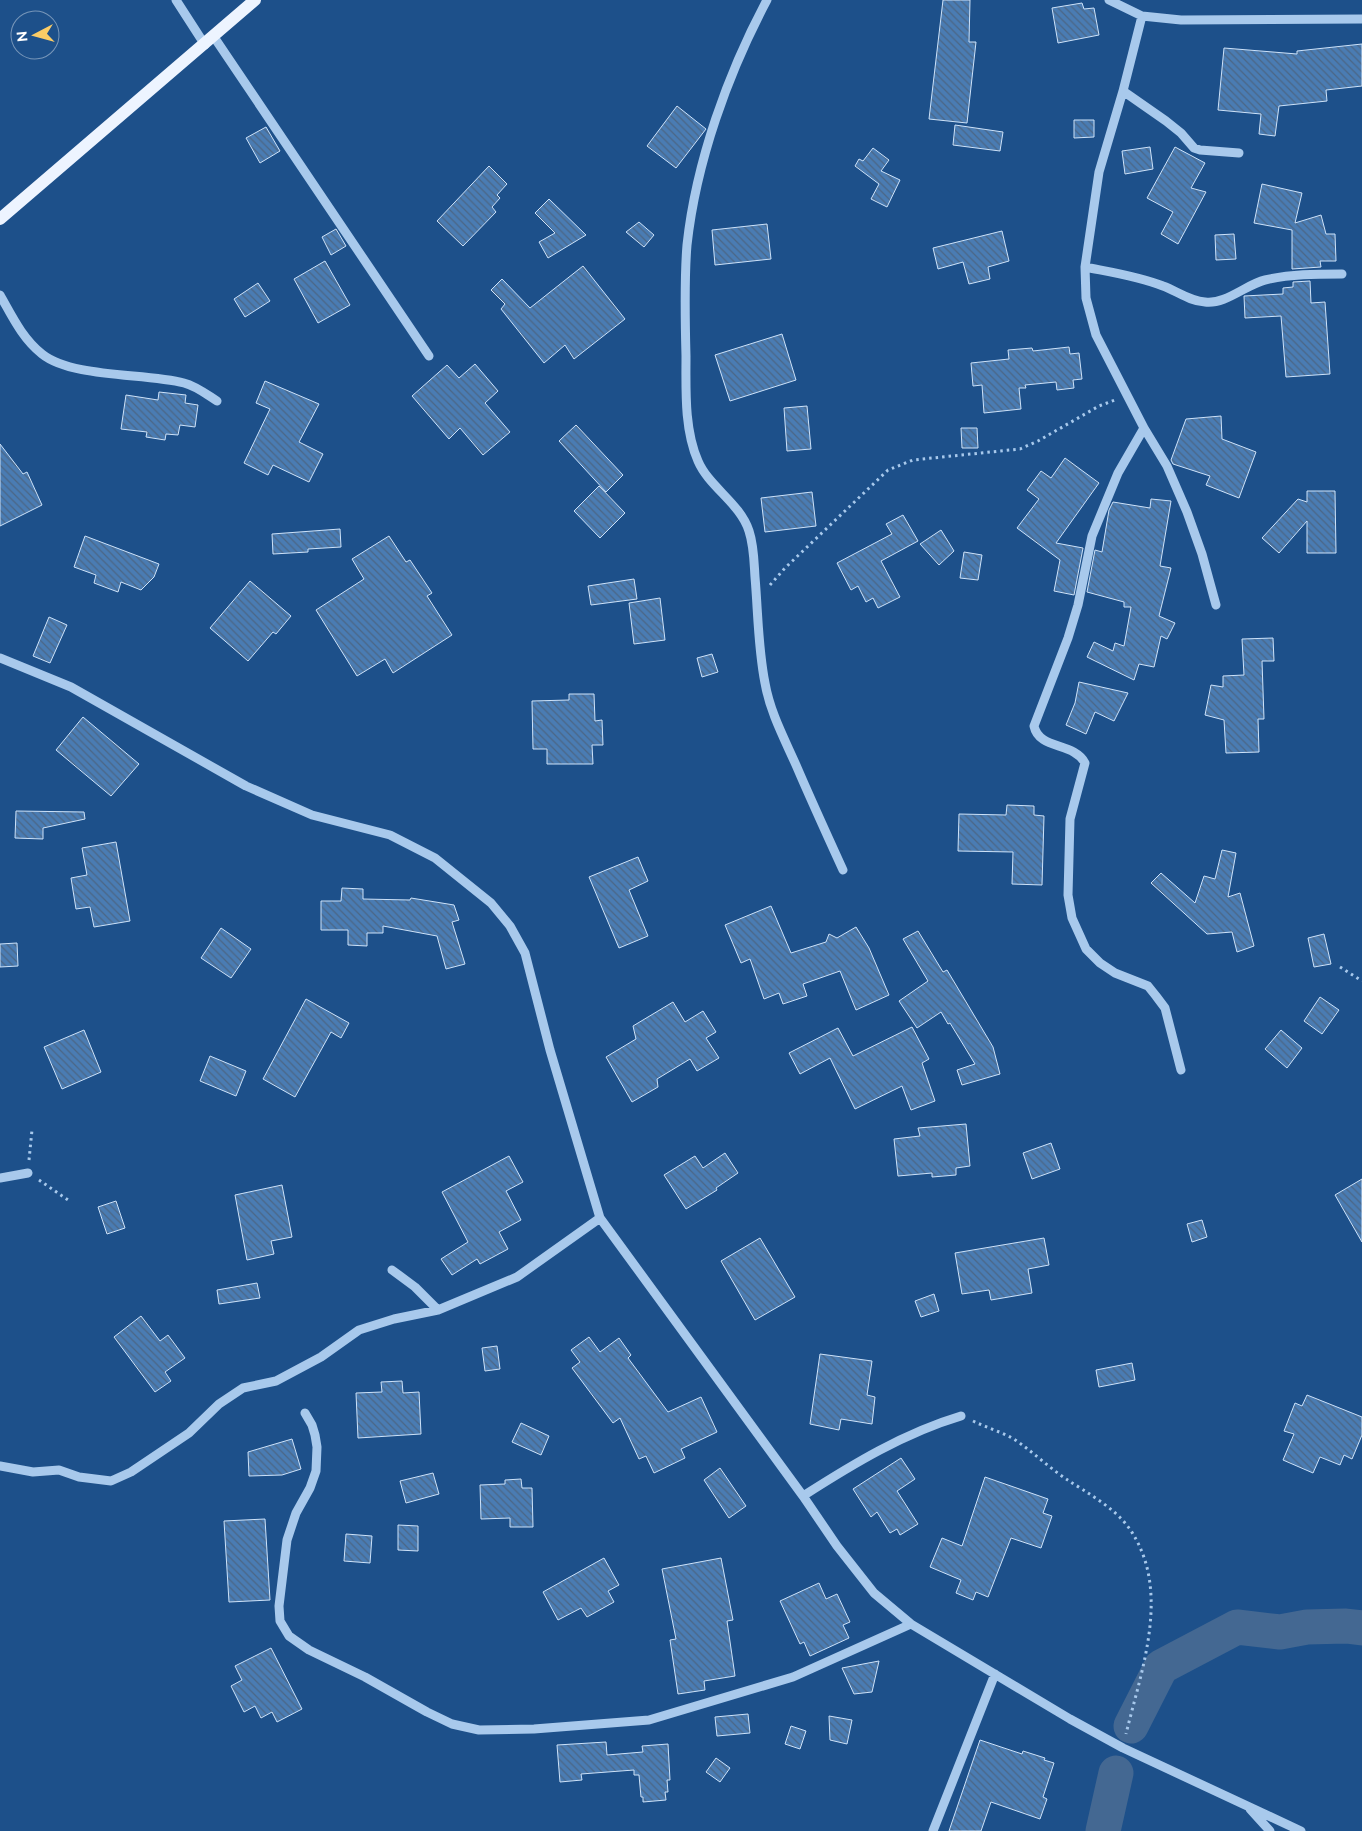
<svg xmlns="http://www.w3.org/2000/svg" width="1362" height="1831" font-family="Raleway,sans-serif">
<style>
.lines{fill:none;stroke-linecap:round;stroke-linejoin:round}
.river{stroke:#446892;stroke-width:35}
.building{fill:url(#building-back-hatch);stroke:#cde2f9}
.path{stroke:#a8c9ec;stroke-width:3;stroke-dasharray:2.5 4;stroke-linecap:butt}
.minor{stroke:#a8c9ec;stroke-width:9}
.major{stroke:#edf4ff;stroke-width:12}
</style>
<defs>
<pattern id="building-back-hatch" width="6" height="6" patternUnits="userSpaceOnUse" patternTransform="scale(1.25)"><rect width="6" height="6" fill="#4a7cb3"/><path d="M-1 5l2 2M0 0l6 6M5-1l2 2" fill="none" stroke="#4b6685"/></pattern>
</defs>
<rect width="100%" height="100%" fill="#1d508a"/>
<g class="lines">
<!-- river -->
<path class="river" d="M 1131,1726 L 1161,1667 L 1237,1627 L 1280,1632 L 1307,1627 L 1346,1626 L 1362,1628
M 1103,1831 L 1116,1773"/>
</g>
<!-- building -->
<path class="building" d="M 943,0 L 970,0 L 969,42 L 976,42 L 967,123 L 929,119 Z
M 1082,3 L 1084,9 L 1094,8 L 1099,35 L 1058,43 L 1052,8 Z
M 1362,44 L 1362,86 L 1326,90 L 1327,101 L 1279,106 L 1275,136 L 1259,134 L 1261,114 L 1218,110 L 1224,48 L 1297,54 L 1297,51 Z
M 677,106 L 706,129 L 676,168 L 647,146 Z
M 1074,120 L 1094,120 L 1094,137 L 1074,138 Z
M 955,125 L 1003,132 L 1000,151 L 953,145 Z
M 266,127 L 280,151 L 260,163 L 246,138 Z
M 1150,147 L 1153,169 L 1125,174 L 1122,151 Z
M 1175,147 L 1205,163 L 1191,188 L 1206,192 L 1178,244 L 1161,234 L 1173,212 L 1147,198 Z
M 873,148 L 889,160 L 881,171 L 900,180 L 887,207 L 871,199 L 879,184 L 855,166 L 859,159 L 863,161 Z
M 489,166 L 507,184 L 497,195 L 500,198 L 492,207 L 496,212 L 463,246 L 437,221 Z
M 1262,184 L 1302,193 L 1295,223 L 1321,215 L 1326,234 L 1335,234 L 1336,261 L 1320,261 L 1321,267 L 1292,269 L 1292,230 L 1254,223 Z
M 549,199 L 586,235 L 548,258 L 539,242 L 555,233 L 535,213 Z
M 639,222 L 654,235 L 644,247 L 626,232 Z
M 767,224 L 771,259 L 715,265 L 712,230 Z
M 336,229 L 346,246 L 331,255 L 322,237 Z
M 1002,231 L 1009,261 L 988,267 L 990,279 L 969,284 L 963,262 L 938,269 L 933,248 Z
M 1234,234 L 1236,259 L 1216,260 L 1215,235 Z
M 325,261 L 350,305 L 318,323 L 294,279 Z
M 583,266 L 625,319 L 574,359 L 565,345 L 544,363 L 501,309 L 505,304 L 491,290 L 502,279 L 530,308 Z
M 1310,281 L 1311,303 L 1325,302 L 1330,374 L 1286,377 L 1281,316 L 1245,318 L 1244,296 L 1283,294 L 1283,288 L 1293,287 L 1293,282 Z
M 258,283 L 270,301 L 245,317 L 234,299 Z
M 782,334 L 796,380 L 730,401 L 715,355 Z
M 1069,347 L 1070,354 L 1079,353 L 1082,379 L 1073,380 L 1074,388 L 1057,390 L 1056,382 L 1025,385 L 1026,388 L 1019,388 L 1021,409 L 984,413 L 982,385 L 973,386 L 971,363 L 1009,359 L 1008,350 L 1032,348 L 1033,351 Z
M 475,364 L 498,391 L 485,403 L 510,432 L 483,455 L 460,428 L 449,439 L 412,396 L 447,365 L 459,378 Z
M 265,381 L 319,404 L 299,442 L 323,454 L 309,482 L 273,465 L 268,475 L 244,463 L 270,409 L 256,403 Z
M 159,392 L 186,395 L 185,403 L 198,405 L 195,427 L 180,425 L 178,435 L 166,434 L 165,440 L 146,437 L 147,432 L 121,429 L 126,395 L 158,400 Z
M 807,406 L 811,449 L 787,451 L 784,408 Z
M 1221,416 L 1222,439 L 1256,452 L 1239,498 L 1206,485 L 1210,476 L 1173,464 L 1171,460 L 1186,419 Z
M 576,425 L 623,475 L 606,492 L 559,441 Z
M 961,428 L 977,428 L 978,448 L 962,448 Z
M 0,444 L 23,474 L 27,472 L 42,505 L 0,526 Z
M 1065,458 L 1099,483 L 1056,543 L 1083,548 L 1074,595 L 1054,591 L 1060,560 L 1017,528 L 1039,499 L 1027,490 L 1041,471 L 1051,478 Z
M 599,486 L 625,513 L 600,538 L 574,511 Z
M 1307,491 L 1335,491 L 1336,553 L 1307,553 L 1307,521 L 1279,553 L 1262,538 L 1298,499 L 1307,502 Z
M 812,492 L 816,526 L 765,532 L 761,498 Z
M 1151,499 L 1171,501 L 1160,566 L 1171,568 L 1159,616 L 1175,623 L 1167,639 L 1161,636 L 1154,667 L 1139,664 L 1134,680 L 1087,657 L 1094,642 L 1113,651 L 1115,643 L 1124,646 L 1131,607 L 1124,607 L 1124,602 L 1087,592 L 1095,550 L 1102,552 L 1109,510 L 1113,502 L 1150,508 Z
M 903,515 L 918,541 L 881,561 L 900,597 L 878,608 L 873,598 L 866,602 L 858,586 L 851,590 L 837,563 L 892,534 L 886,524 Z
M 340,529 L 341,547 L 308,549 L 308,552 L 273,554 L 272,534 Z
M 941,530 L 954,551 L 939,565 L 920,544 Z
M 85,536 L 159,564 L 154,577 L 141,590 L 121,582 L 118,592 L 94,583 L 96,575 L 74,567 Z
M 389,536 L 406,562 L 410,560 L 432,593 L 427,596 L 452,635 L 393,673 L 385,659 L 357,676 L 316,610 L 364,579 L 352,559 Z
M 964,552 L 982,555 L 978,580 L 960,578 Z
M 634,579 L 637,599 L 591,605 L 588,586 Z
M 250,581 L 291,616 L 276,634 L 273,632 L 248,661 L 210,628 Z
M 660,598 L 665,640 L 634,644 L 629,603 Z
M 49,617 L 67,625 L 50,663 L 33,656 Z
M 1273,638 L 1274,661 L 1262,661 L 1264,719 L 1258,719 L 1259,752 L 1226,753 L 1224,720 L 1205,715 L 1211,685 L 1223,687 L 1223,676 L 1244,675 L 1242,639 Z
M 712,654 L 718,672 L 702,677 L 697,658 Z
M 1079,682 L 1128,693 L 1114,721 L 1095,712 L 1086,734 L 1066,725 L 1075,703 Z
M 569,694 L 594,694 L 595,721 L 602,720 L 603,745 L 592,745 L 593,764 L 547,764 L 547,749 L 533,749 L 532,701 L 569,700 Z
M 83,717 L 139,764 L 111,796 L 56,750 Z
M 1007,805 L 1034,806 L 1034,815 L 1044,816 L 1042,885 L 1012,884 L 1013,852 L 958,851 L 959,814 L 1006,815 Z
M 16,811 L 84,812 L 85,819 L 43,828 L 43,839 L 15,838 Z
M 116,842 L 130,921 L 94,927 L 90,907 L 76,909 L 71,878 L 87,875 L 82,848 Z
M 1222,850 L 1236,853 L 1228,897 L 1240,893 L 1254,946 L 1237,952 L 1232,932 L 1207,934 L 1151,883 L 1161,873 L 1195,903 L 1204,876 L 1215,879 Z
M 638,857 L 648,881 L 629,890 L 648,936 L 619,948 L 589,877 Z
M 342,888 L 363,889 L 363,899 L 410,900 L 411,898 L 454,905 L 459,920 L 452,922 L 465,964 L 446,969 L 437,936 L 383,926 L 383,933 L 367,933 L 367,946 L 348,945 L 348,930 L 321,930 L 321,901 L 341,901 Z
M 771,906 L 791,953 L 826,942 L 829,934 L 837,938 L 856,927 L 869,948 L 889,995 L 856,1010 L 840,971 L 803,984 L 807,996 L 783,1004 L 779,993 L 764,999 L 750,959 L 741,963 L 725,925 Z
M 221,928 L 251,949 L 231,978 L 201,958 Z
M 918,931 L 943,972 L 947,970 L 993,1047 L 1000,1074 L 962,1085 L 957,1070 L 975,1064 L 950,1023 L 948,1024 L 941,1012 L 917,1028 L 899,1001 L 928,981 L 903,939 Z
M 1324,934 L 1331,964 L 1314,967 L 1308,938 Z
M 17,943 L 18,966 L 0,967 L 0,944 Z
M 1320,997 L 1339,1010 L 1322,1034 L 1304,1021 Z
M 306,999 L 349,1023 L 341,1038 L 331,1032 L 295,1097 L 263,1079 Z
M 673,1002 L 685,1022 L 703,1011 L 716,1032 L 706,1038 L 719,1058 L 697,1071 L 690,1059 L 657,1079 L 658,1087 L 632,1102 L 606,1057 L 636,1039 L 633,1026 Z
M 912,1027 L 929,1059 L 922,1063 L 935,1101 L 911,1110 L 902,1086 L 855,1109 L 830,1058 L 800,1074 L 789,1053 L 838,1028 L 853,1056 Z
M 84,1030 L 101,1072 L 62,1089 L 44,1047 Z
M 1281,1030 L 1302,1048 L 1287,1068 L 1265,1049 Z
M 210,1056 L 246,1071 L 236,1096 L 200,1081 Z
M 966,1124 L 970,1166 L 956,1168 L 956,1175 L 932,1177 L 932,1173 L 898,1176 L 894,1139 L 920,1136 L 918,1128 Z
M 1051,1143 L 1060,1169 L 1032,1179 L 1023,1153 Z
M 725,1153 L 738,1173 L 716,1188 L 717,1190 L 686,1209 L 664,1175 L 695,1156 L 703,1168 Z
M 509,1156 L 523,1182 L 506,1191 L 521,1220 L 499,1232 L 508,1249 L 480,1264 L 477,1259 L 452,1275 L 441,1259 L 468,1242 L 442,1192 Z
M 1362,1179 L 1362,1242 L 1335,1195 Z
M 282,1185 L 292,1237 L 271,1241 L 274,1254 L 247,1260 L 235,1195 Z
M 116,1201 L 125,1228 L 107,1234 L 98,1207 Z
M 1202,1220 L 1207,1237 L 1192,1242 L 1187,1224 Z
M 760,1238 L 795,1297 L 755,1320 L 721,1261 Z
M 1044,1238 L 1049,1265 L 1028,1269 L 1032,1293 L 991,1300 L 989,1290 L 962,1294 L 955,1253 Z
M 257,1283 L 260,1298 L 219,1304 L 217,1290 Z
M 934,1294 L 939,1311 L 921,1317 L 915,1301 Z
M 141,1316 L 160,1341 L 168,1335 L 185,1358 L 165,1372 L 171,1381 L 155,1392 L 114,1337 Z
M 589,1337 L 600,1352 L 619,1338 L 631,1355 L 628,1358 L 668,1412 L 701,1397 L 717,1432 L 681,1449 L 685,1458 L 654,1473 L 646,1456 L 639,1459 L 620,1418 L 613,1423 L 572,1368 L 580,1362 L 571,1350 Z
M 497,1346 L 500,1369 L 485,1371 L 482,1348 Z
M 820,1354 L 872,1361 L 867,1395 L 875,1397 L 872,1424 L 841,1419 L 839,1430 L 810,1424 Z
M 1132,1363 L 1135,1380 L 1099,1387 L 1096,1370 Z
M 402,1381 L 403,1393 L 419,1392 L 421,1434 L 358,1438 L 356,1393 L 382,1392 L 381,1382 Z
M 1307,1395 L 1362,1417 L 1362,1435 L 1352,1459 L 1344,1455 L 1340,1465 L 1320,1457 L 1313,1473 L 1283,1460 L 1294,1434 L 1284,1431 L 1295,1403 L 1302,1406 Z
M 521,1423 L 549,1436 L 541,1455 L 512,1442 Z
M 292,1439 L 301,1469 L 282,1475 L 249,1476 L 248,1452 Z
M 901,1458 L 915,1479 L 897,1491 L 918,1524 L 900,1535 L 897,1529 L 890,1533 L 877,1512 L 871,1517 L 853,1489 Z
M 720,1468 L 746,1506 L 729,1518 L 704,1480 Z
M 433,1473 L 439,1494 L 406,1503 L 400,1481 Z
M 985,1477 L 1048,1499 L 1043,1513 L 1052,1516 L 1041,1548 L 1011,1538 L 988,1597 L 976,1592 L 973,1600 L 956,1593 L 961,1580 L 930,1567 L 942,1538 L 962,1546 Z
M 521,1479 L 522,1488 L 532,1488 L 533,1527 L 510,1527 L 510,1518 L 481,1519 L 480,1485 L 505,1484 L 505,1480 Z
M 265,1519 L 270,1600 L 229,1602 L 224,1521 Z
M 398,1525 L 418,1526 L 418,1551 L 398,1550 Z
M 346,1534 L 372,1536 L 370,1563 L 344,1561 Z
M 604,1558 L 619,1585 L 608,1591 L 614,1602 L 587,1617 L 581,1608 L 558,1620 L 543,1592 Z
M 721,1558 L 733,1620 L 727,1621 L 735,1676 L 704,1681 L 705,1690 L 678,1694 L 670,1640 L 676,1639 L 662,1569 Z
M 819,1583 L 826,1599 L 837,1594 L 850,1622 L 843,1625 L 849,1638 L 810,1656 L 804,1642 L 800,1644 L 780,1601 Z
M 271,1648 L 302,1709 L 277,1722 L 272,1712 L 261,1718 L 255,1706 L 244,1712 L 231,1686 L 242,1680 L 235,1666 Z
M 879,1661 L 872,1692 L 854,1694 L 842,1668 Z
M 748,1714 L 750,1733 L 717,1736 L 715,1717 Z
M 829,1716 L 852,1720 L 847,1744 L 830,1740 Z
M 791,1726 L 806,1731 L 800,1749 L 785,1744 Z
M 980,1740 L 1022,1754 L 1023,1751 L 1045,1758 L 1044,1760 L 1054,1763 L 1043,1797 L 1047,1799 L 1040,1819 L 991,1802 L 981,1831 L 949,1831 Z
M 606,1742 L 607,1755 L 643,1752 L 642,1746 L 668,1744 L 670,1780 L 667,1780 L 668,1792 L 665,1792 L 666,1800 L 643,1802 L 643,1797 L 641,1797 L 639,1775 L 634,1775 L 634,1770 L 581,1774 L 582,1780 L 560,1782 L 557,1745 Z
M 716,1758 L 730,1768 L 720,1782 L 706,1772 Z"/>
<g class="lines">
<!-- path -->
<path class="path" d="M 770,585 L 785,568 L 888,470 L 913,460 L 1020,449 L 1038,441 L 1099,406 L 1115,400
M 1340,967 L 1362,981
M 29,1160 L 32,1130
M 39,1180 L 71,1202
M 973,1421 C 989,1429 1007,1433 1021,1444 C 1036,1455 1050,1468 1066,1479 C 1086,1492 1115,1508 1129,1528 C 1172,1589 1142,1668 1126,1734"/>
<!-- minor -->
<path class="minor" d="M 176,0 L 205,45
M 767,0 C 728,73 696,162 687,245 C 684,281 685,319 686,356 C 686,389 684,429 698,461 C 709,487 740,503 749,531 C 754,546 754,562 755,577 C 758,612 758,648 765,683 C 770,712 784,738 796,765 C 811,800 827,835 843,870
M 1109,0 L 1142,16 L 1181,20 L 1362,19
M 1142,16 L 1123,91 L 1099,172 L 1085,267 L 1086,298 L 1096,335 L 1144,428 L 1167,466 L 1187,512 L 1202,554 L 1216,605
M 214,37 L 429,356
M 1123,91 L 1166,121 L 1181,133 L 1194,148 L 1200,150 L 1239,153
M 1085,267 C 1110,272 1138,276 1163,286 C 1177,291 1189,301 1205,302 C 1225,305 1247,284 1265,280 C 1290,274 1316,274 1342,274
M 0,295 C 12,316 22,338 42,354 C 72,378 145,373 184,383 C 196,386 206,394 217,401
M 1144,428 L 1118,473 L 1092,536 L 1078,605 L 1068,638 L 1034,726 C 1039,750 1074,742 1085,763 L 1070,819 L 1068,895 L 1072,918 L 1086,949 L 1100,963 L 1115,973 L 1148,986 L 1156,996 L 1165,1008 L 1181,1070
M 0,658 L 71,687 L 246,786 L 312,815 L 390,835 L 435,858 L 491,903 L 510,926 L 525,953 L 550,1050 L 600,1218 L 803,1496 L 837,1546 L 874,1593 L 911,1624 L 1070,1719 L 1123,1748 L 1301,1831
M 0,1178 L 28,1173
M 392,1270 L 415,1287 L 438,1310
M 305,1413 L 312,1425 L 315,1435 L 317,1447 L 316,1471 L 310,1488 L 296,1513 L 287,1540 L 279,1606 L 280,1621 L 289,1636 L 309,1650 L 365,1677 L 427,1712 L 452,1724 L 479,1730 L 534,1729 L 649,1720 L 793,1677 L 911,1624
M 0,1466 L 33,1472 L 59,1470 L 79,1477 L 111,1481 L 131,1472 L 189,1433 L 219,1404 L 243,1388 L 276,1381 L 321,1357 L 359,1330 L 394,1319 L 438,1310 L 517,1277 L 600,1218
M 803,1496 C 853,1464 904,1433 961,1416
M 1250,1809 L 1270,1831
M 933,1831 L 995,1674"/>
<!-- major -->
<path class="major" d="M 0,219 L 255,0"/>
</g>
<!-- north arrow -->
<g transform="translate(35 35) rotate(264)"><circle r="24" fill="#1d508a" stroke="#7796b9"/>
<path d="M0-4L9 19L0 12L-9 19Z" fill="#fbcc66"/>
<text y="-8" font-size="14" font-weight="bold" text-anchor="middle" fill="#ffffff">N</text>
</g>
</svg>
